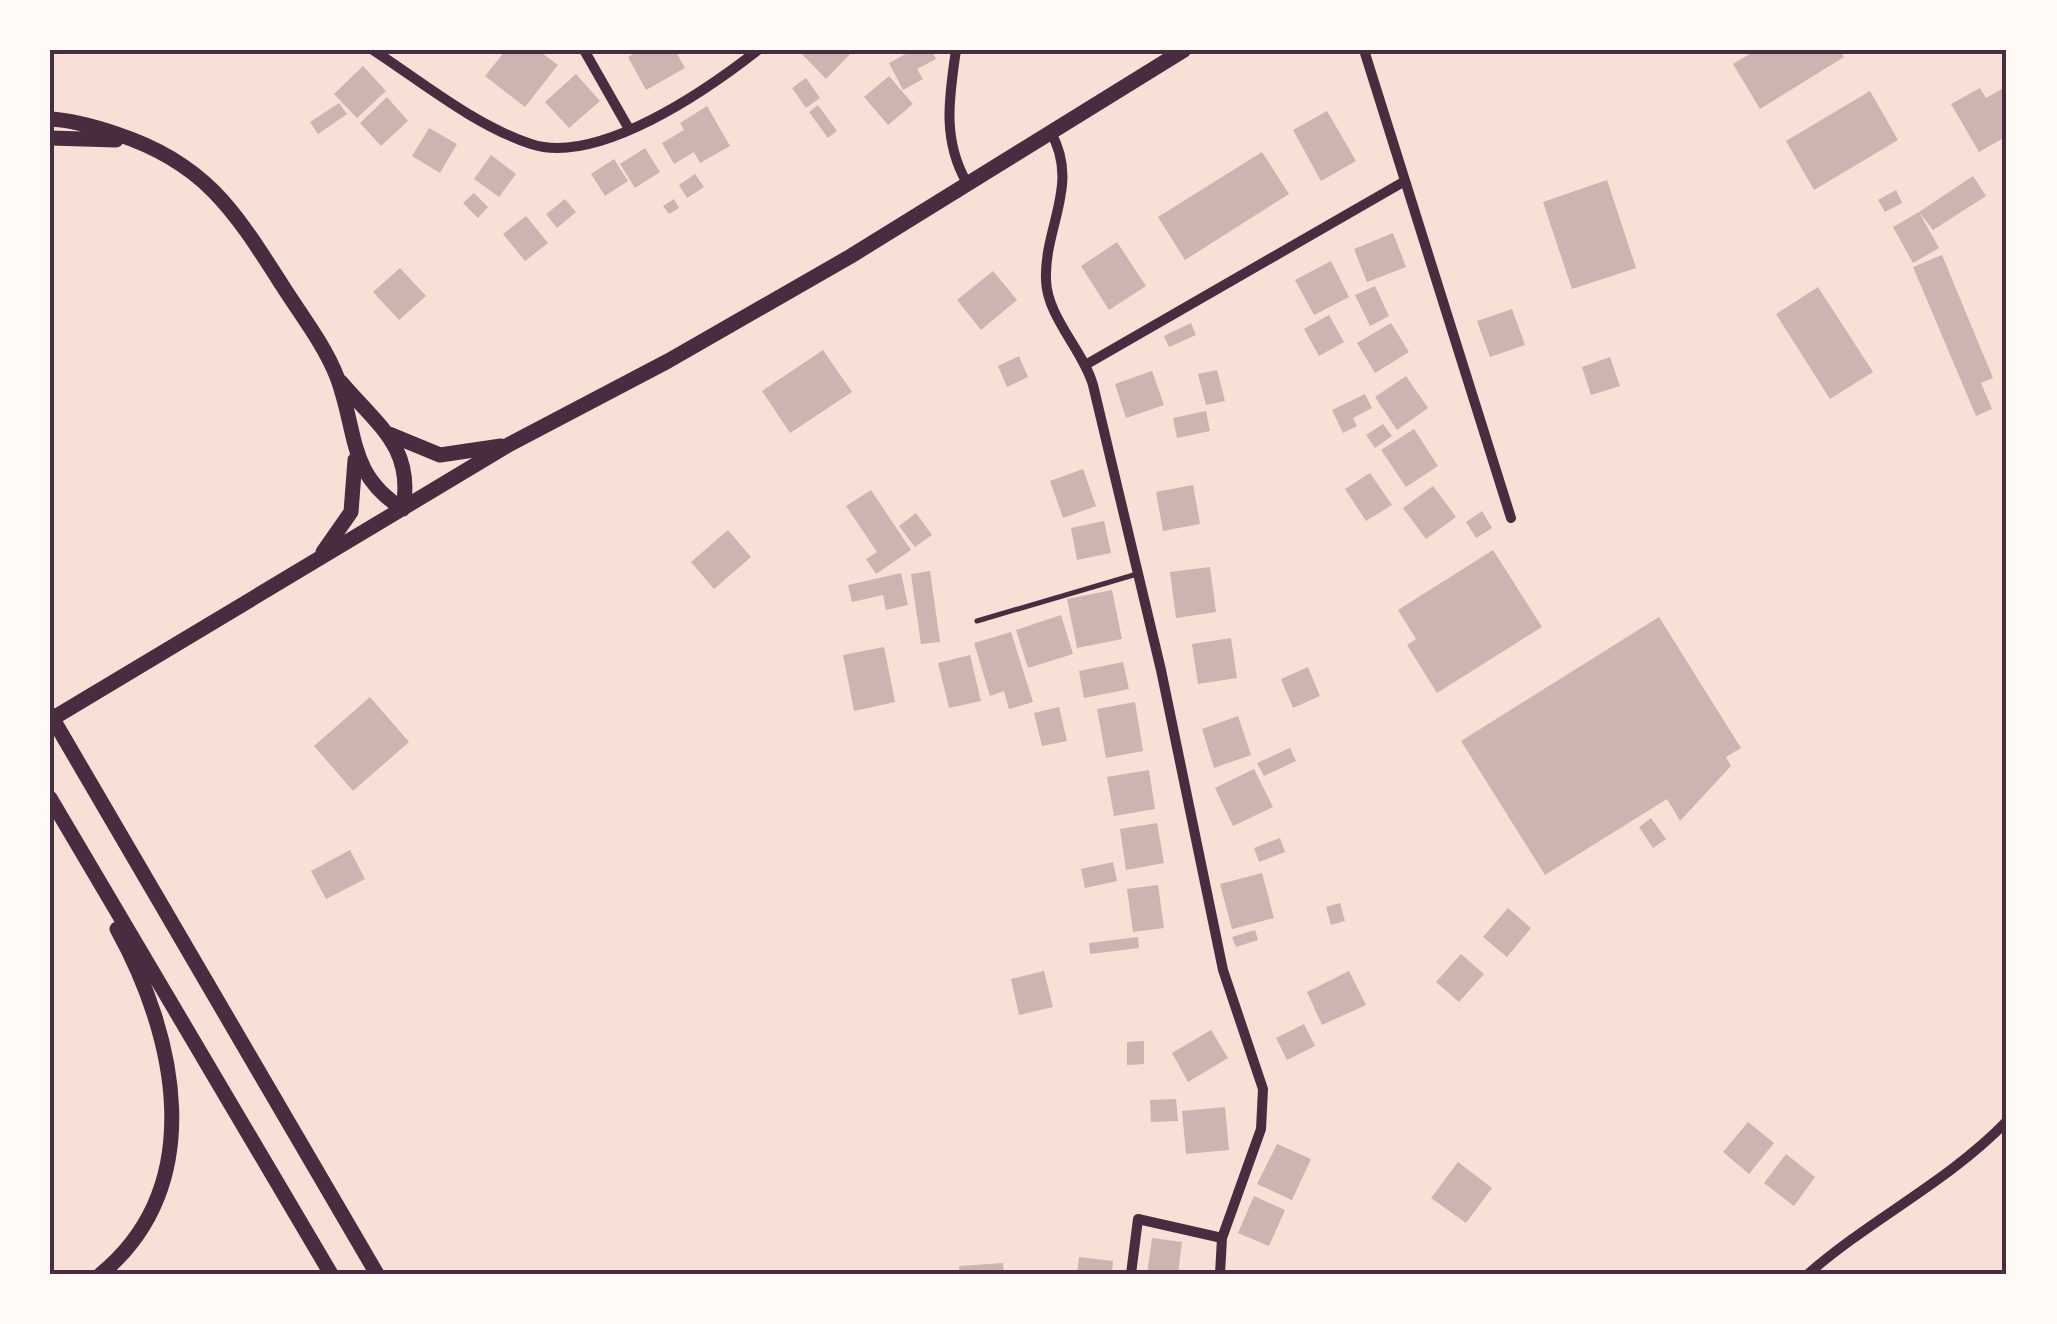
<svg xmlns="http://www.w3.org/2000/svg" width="2057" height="1324" font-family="Karla,sans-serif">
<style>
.building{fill:#ccb4b1}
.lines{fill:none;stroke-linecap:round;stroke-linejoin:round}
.service{stroke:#4a2c40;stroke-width:5}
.minor{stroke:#4a2c40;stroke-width:10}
.primary{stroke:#4a2c40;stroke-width:15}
.neatline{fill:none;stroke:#4a2c40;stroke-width:4}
</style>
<rect width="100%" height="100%" fill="#f7e1d7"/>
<!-- building -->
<path class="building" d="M 506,50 L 538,50 L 558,65 L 525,107 L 485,76 Z
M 640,50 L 675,50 L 685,68 L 646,90 L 628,57 Z
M 798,50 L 850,50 L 852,52 L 826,79 Z
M 913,50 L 931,50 L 936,59 L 917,69 L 923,79 L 903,90 L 889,63 Z
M 1756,50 L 1840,50 L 1844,57 L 1760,109 L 1733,64 Z
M 363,66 L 386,91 L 357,118 L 334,94 Z
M 576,74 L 600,101 L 569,128 L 545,102 Z
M 889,76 L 913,104 L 888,125 L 864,97 Z
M 806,78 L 820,98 L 806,108 L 792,88 Z
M 2007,86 L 2007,136 L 1979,152 L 1951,104 L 1980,88 L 1986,98 Z
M 1870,91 L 1898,140 L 1814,190 L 1786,141 Z
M 387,97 L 408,121 L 381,146 L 360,123 Z
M 339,103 L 347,114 L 318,134 L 310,122 Z
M 818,105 L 837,131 L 828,138 L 809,112 Z
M 707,106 L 730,146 L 700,163 L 694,152 L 674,164 L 662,143 L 684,130 L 680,123 Z
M 1327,111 L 1356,161 L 1321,181 L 1293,130 Z
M 429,128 L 457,144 L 440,173 L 412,156 Z
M 645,148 L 660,172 L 635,188 L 620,164 Z
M 1262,152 L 1289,194 L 1185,260 L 1158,217 Z
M 491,155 L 516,174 L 499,197 L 474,179 Z
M 614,159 L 628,181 L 605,196 L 591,174 Z
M 695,174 L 704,187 L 687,198 L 679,185 Z
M 1973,176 L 1986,196 L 1933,230 L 1919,212 Z
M 1607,180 L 1636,268 L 1572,289 L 1543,202 Z
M 1896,190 L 1902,203 L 1885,212 L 1878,200 Z
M 474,193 L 488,207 L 478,218 L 463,203 Z
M 565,199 L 576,212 L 557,228 L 546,214 Z
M 674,199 L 679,208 L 669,214 L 663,206 Z
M 1919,212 L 1939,248 L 1913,263 L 1893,227 Z
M 526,216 L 548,243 L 525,261 L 503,234 Z
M 1393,233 L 1406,267 L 1367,282 L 1354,249 Z
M 1117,242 L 1146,286 L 1109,310 L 1081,266 Z
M 1942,255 L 1993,378 L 1981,383 L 1992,409 L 1976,416 L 1913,267 Z
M 1331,261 L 1349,297 L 1314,315 L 1295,280 Z
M 400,268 L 426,296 L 399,320 L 373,292 Z
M 993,271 L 1017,300 L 981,330 L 957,300 Z
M 1375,286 L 1389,316 L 1370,326 L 1355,295 Z
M 1818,287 L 1873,372 L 1830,399 L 1776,314 Z
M 1512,309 L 1525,345 L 1490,357 L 1477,321 Z
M 1329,315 L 1344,342 L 1319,356 L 1304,329 Z
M 1191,323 L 1196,335 L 1169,347 L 1164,336 Z
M 1391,323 L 1409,352 L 1375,373 L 1357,343 Z
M 823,350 L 852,392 L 790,433 L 762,391 Z
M 1019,356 L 1028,377 L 1007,387 L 998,366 Z
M 1610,357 L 1620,386 L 1591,395 L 1582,367 Z
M 1217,370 L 1225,401 L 1206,405 L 1198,374 Z
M 1152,371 L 1164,405 L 1126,418 L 1115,384 Z
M 1406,376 L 1428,408 L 1397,430 L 1375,397 Z
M 1365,394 L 1372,408 L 1353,418 L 1357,426 L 1343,433 L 1332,410 Z
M 1206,411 L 1210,431 L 1177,438 L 1173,418 Z
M 1383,424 L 1392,436 L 1375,448 L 1366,435 Z
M 1414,429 L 1438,466 L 1406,487 L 1381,450 Z
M 1083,469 L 1096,506 L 1063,518 L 1050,481 Z
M 1370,473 L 1392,505 L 1366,521 L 1345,489 Z
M 1193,485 L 1200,524 L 1163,531 L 1156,492 Z
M 1433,486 L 1456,517 L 1426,539 L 1403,508 Z
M 871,490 L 911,550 L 876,574 L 866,559 L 877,552 L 846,506 Z
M 1482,511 L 1492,528 L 1476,538 L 1466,522 Z
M 916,513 L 932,535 L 915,547 L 899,526 Z
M 1104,521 L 1111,553 L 1077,560 L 1071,528 Z
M 728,530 L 751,557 L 714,589 L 691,562 Z
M 1493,550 L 1542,627 L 1437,693 L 1407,645 L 1416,639 L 1398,610 Z
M 1210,567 L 1216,612 L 1176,618 L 1170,572 Z
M 930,571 L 940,642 L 921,644 L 911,574 Z
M 901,573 L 908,605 L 886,610 L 883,595 L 852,602 L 848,585 Z
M 1112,590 L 1122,639 L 1077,648 L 1067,599 Z
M 1061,615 L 1073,654 L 1028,668 L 1016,630 Z
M 1659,617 L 1741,748 L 1726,757 L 1731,766 L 1680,821 L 1667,799 L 1545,875 L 1461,741 Z
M 1011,632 L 1033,702 L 1009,709 L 1004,691 L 990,696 L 974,643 Z
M 1231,638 L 1237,678 L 1198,684 L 1192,644 Z
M 884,647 L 895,702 L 854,711 L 843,655 Z
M 970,655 L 981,701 L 949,708 L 938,663 Z
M 1123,662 L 1129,689 L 1084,698 L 1079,671 Z
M 1308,667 L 1320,696 L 1293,708 L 1281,679 Z
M 370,697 L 409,742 L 353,791 L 314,746 Z
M 1135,702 L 1143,751 L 1106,758 L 1097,709 Z
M 1059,707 L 1067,741 L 1042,746 L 1034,713 Z
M 1238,716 L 1251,755 L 1214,768 L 1202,729 Z
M 1290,748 L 1296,761 L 1264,776 L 1257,763 Z
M 1254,769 L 1273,807 L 1233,826 L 1215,788 Z
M 1149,770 L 1155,809 L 1114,816 L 1107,777 Z
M 1651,818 L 1666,839 L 1653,848 L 1639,827 Z
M 1157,823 L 1164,863 L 1126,870 L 1120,829 Z
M 1280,838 L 1285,852 L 1259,862 L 1254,848 Z
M 350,850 L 365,879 L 326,899 L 311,871 Z
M 1113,862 L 1117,881 L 1085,888 L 1081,869 Z
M 1262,873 L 1274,918 L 1232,929 L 1220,884 Z
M 1158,885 L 1164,928 L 1133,932 L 1127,889 Z
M 1340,903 L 1345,921 L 1331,925 L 1326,907 Z
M 1508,908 L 1531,928 L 1507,957 L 1483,937 Z
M 1255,930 L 1258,940 L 1236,947 L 1232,937 Z
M 1138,937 L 1139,948 L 1090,954 L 1089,943 Z
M 1461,954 L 1484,974 L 1459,1002 L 1436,982 Z
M 1044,971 L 1053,1007 L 1019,1015 L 1011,979 Z
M 1349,971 L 1366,1005 L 1322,1025 L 1307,992 Z
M 1304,1024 L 1315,1046 L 1287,1060 L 1276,1038 Z
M 1211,1030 L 1228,1058 L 1188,1082 L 1172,1053 Z
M 1144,1041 L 1144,1064 L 1127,1065 L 1127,1042 Z
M 1176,1099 L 1178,1121 L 1151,1122 L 1150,1100 Z
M 1225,1107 L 1229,1150 L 1186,1154 L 1182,1111 Z
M 1748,1122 L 1774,1143 L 1749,1174 L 1723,1152 Z
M 1277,1144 L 1311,1159 L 1292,1200 L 1257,1184 Z
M 1786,1154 L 1815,1177 L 1794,1206 L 1764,1183 Z
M 1458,1162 L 1492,1188 L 1466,1223 L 1431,1198 Z
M 1254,1196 L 1285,1210 L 1269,1246 L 1238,1233 Z
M 1152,1238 L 1182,1242 L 1178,1274 L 1147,1274 Z
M 1079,1257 L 1113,1261 L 1112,1274 L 1077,1274 Z
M 1003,1263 L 1004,1274 L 960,1274 L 959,1266 Z"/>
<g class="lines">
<!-- service -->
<path class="service" d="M 977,621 L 1137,574"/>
<!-- minor -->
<path class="minor" d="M 373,50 C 422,82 474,125 531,144 C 598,166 707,90 758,50
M 584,50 L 629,129
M 956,50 C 949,98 942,140 967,183
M 1364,50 L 1511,518
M 1050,131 C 1081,184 1044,226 1046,280 C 1047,317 1083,350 1093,385 L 1161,670 L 1223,970 L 1263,1089 L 1261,1129 L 1222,1238 L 1220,1274
M 1087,364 L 1405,181
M 1131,1274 L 1138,1219 L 1222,1238
M 1808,1274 C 1872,1218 1948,1182 2007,1121"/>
<!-- primary -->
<path class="primary" d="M 50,119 C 72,120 96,127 117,134 C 205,163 234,210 282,285 C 301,315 324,344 337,377 C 358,433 347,474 403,509
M 50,138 L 116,140
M 341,382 C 378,426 414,447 403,509
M 389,434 L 440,455 L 501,446
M 323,552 L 351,512 L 355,460
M 50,714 L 377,1274
M 50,720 L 510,444 L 668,361 L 851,256 L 1184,50
M 50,798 L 331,1274
M 101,1274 C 209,1185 176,1036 117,929"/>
</g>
<!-- border -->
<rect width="2057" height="1324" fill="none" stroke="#fffaf5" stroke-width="105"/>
<rect x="52" y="52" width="1952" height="1220" class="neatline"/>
</svg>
